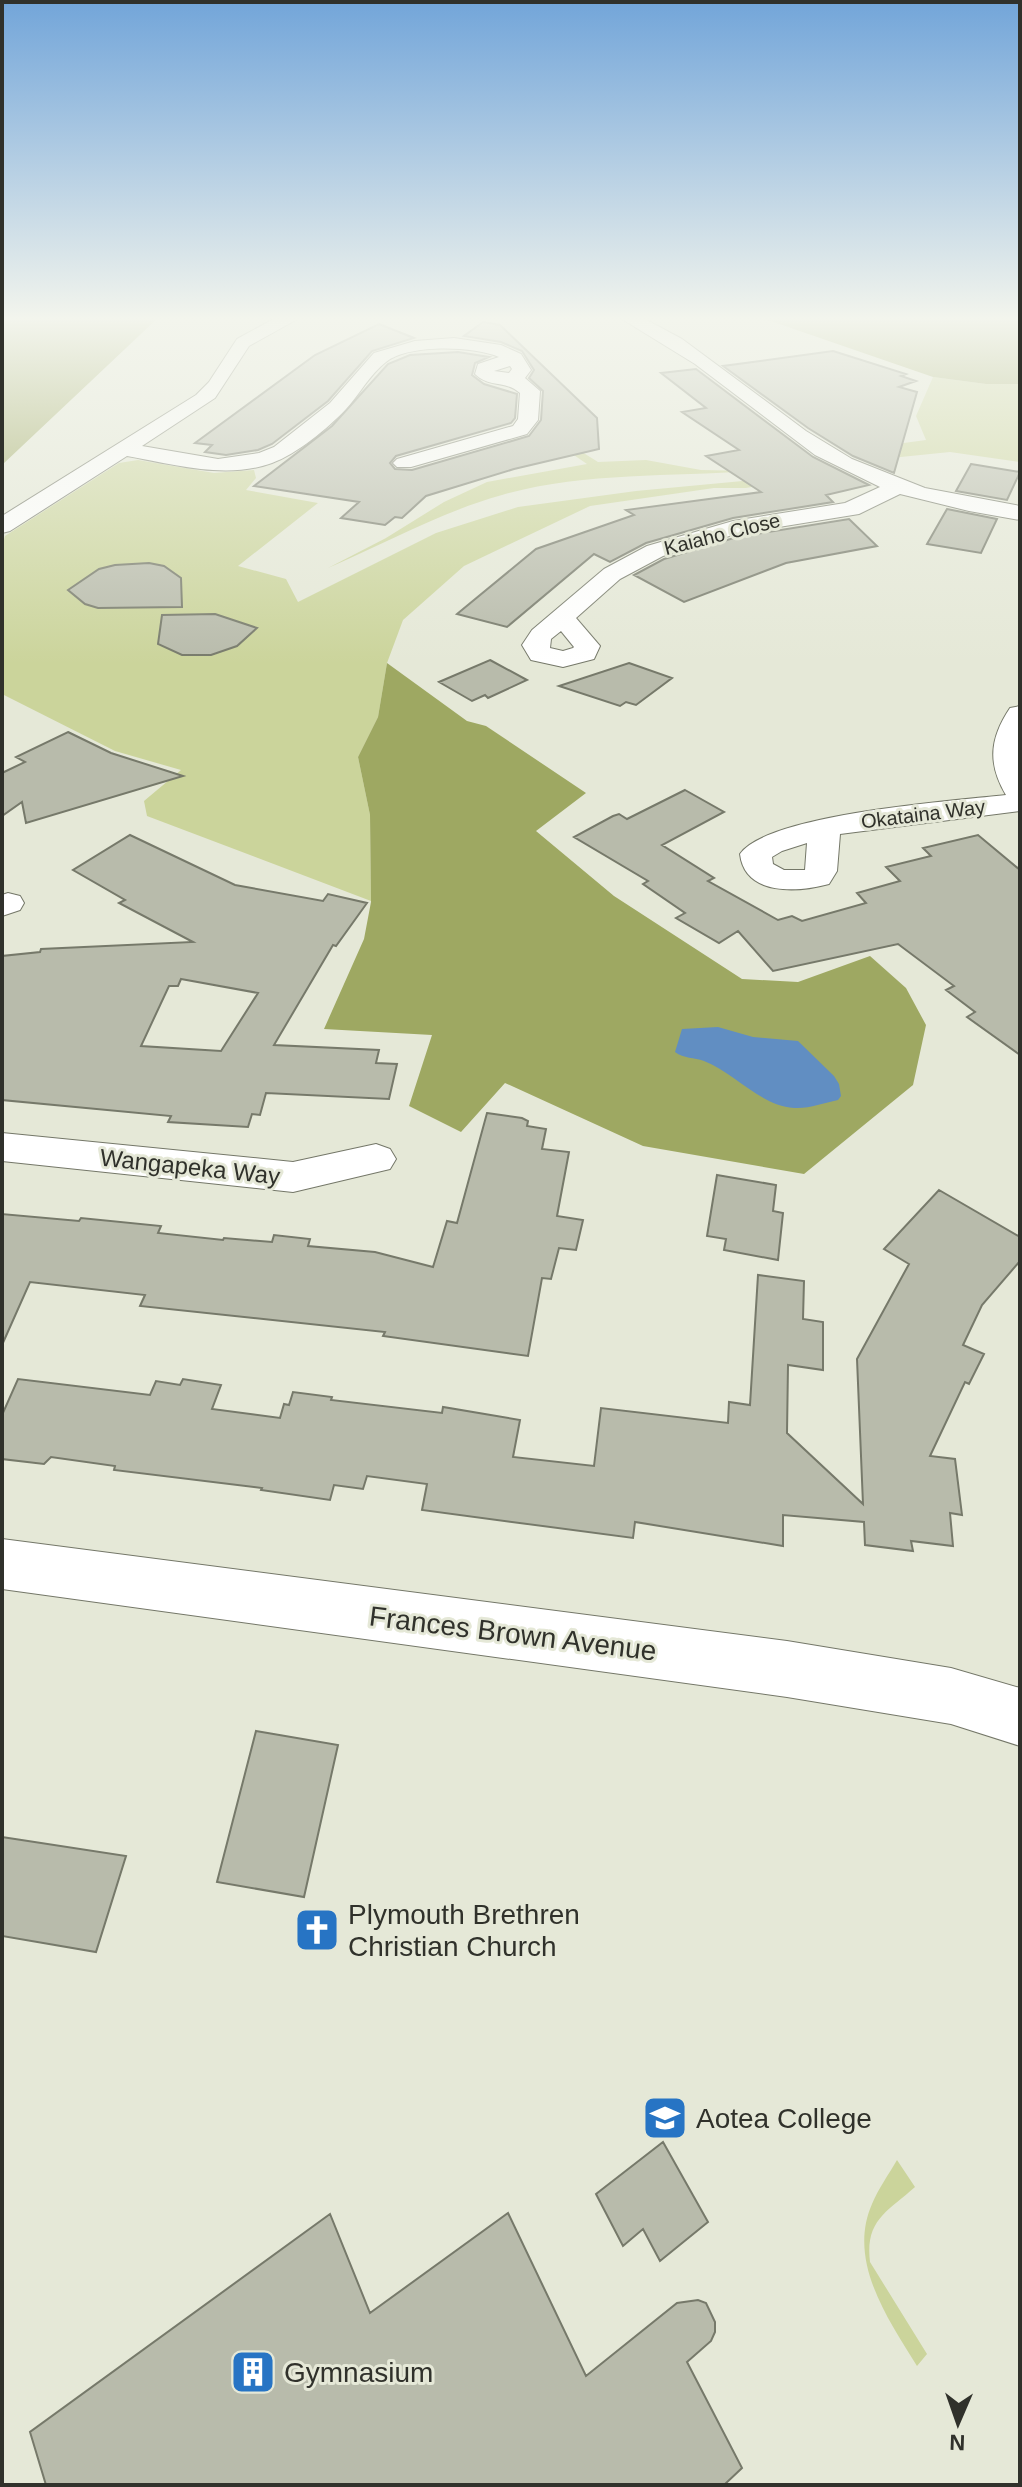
<svg xmlns="http://www.w3.org/2000/svg" width="1022" height="2487" font-family="Helvetica,sans-serif">
<style>
.green{fill:#cbd49b}
.forest{fill:#9ea862}
.water{fill:#618ec2}
.building{fill:#b8bbab;stroke:#76796a;stroke-width:2;fill-rule:evenodd}
.lines{fill:none;stroke-linecap:round;stroke-linejoin:round}
.minor-casing{stroke:#747768;stroke-width:2}
.tertiary-casing{stroke:#747768;stroke-width:2}
.minor{fill:#fff;fill-rule:evenodd}
.tertiary{fill:#fff;fill-rule:evenodd}
.labels{text-anchor:middle;stroke-width:6;stroke-linejoin:round;paint-order:stroke}
.far-street-label{font-size:20px;fill:#30312b;stroke:#e5e8d7}
.street-label{font-size:24px;fill:#30312b;stroke:#e5e8d7}
.near-street-label{font-size:28px;fill:#30312b;stroke:#e5e8d7}
.near-poi-label{font-size:28px;fill:#30312b;stroke:#e5e8d7;text-anchor:start}
</style>
<rect width="100%" height="100%" fill="#e5e8d7"/>
<!-- green -->
<path class="green" d="M 933,377 L 986,384 L 1020,384 L 1020,462 L 950,452 L 871,460 L 852,450 L 926,440 L 916,416 Z
M 550,432 L 598,462 L 646,460 L 701,470 L 751,471 C 670,477 581,472 502,495 C 441,512 386,543 328,568 L 386,538 L 444,502 L 487,482 L 587,464 L 546,436 Z
M 138,460 L 214,473 L 254,470 L 256,478 L 246,490 L 318,503 L 238,566 L 286,579 L 298,602 L 436,533 L 518,507 L 636,491 L 828,473 L 746,488 L 714,488 L 590,506 L 464,566 L 403,620 L 387,663 L 378,717 L 358,757 L 370,815 L 371,901 L 147,816 L 144,801 L 181,770 L 115,751 L 2,694 L 2,547 L 5,536 L 119,463 Z
M 897,2160 L 915,2187 C 887,2212 865,2220 870,2262 L 927,2354 L 917,2366 C 888,2319 847,2261 872,2204 C 878,2189 889,2174 897,2160 Z"/>
<!-- forest -->
<path class="forest" d="M 2,316 L 160,316 L 2,465 Z
M 756,316 L 1020,316 L 1020,384 L 986,384 L 933,377 Z
M 387,663 L 467,721 L 486,726 L 586,793 L 536,831 L 614,896 L 742,979 L 798,982 L 870,956 L 906,988 L 926,1025 L 913,1085 L 804,1174 L 643,1146 L 505,1083 L 461,1132 L 409,1106 L 432,1035 L 324,1029 L 364,939 L 371,902 L 370,815 L 358,757 L 378,717 Z"/>
<!-- water -->
<path class="water" d="M 718,1027 L 753,1037 L 798,1041 L 834,1076 L 839,1084 L 841,1096 L 838,1100 C 823,1103 809,1109 794,1108 C 759,1105 735,1073 704,1061 C 694,1057 684,1059 675,1052 L 682,1029 Z"/>
<!-- building -->
<path class="building" d="M 483,322 L 500,325 L 597,418 L 599,449 L 514,469 L 426,496 L 402,518 L 395,517 L 385,525 L 341,518 L 359,502 L 254,486 L 332,426 L 388,364 L 410,355 L 458,352 L 489,357 L 475,363 L 472,375 L 484,384 L 517,394 L 515,418 L 511,423 L 396,456 L 390,463 L 395,469 L 412,470 L 529,436 L 541,420 L 543,391 L 529,378 L 534,370 L 522,351 L 501,342 L 464,336 Z
M 379,324 L 414,338 L 372,351 L 328,401 L 272,444 L 258,450 L 226,455 L 205,452 L 212,445 L 195,443 L 315,355 Z
M 833,351 L 906,374 L 901,376 L 916,381 L 899,387 L 917,392 L 894,473 L 853,456 L 808,428 L 723,366 Z
M 696,369 L 813,457 L 869,485 L 826,495 L 833,502 L 733,518 L 646,543 L 610,562 L 594,554 L 507,627 L 457,614 L 536,549 L 634,515 L 626,510 L 761,492 L 706,456 L 739,450 L 682,412 L 706,408 L 661,373 Z
M 971,464 L 1020,472 L 1007,500 L 956,491 Z
M 947,509 L 997,519 L 981,553 L 927,544 Z
M 849,519 L 877,546 L 786,563 L 684,602 L 634,575 L 664,559 L 737,537 Z
M 149,563 L 164,566 L 181,578 L 182,607 L 98,608 L 85,604 L 68,590 L 99,569 L 115,565 Z
M 215,614 L 257,628 L 237,646 L 211,655 L 182,655 L 158,644 L 162,615 Z
M 490,660 L 527,680 L 488,698 L 485,695 L 472,701 L 439,682 Z
M 629,663 L 672,678 L 636,705 L 626,702 L 620,706 L 559,686 Z
M 68,732 L 111,753 L 183,776 L 26,823 L 22,802 L 2,816 L 2,773 L 25,762 L 16,757 Z
M 685,790 L 724,812 L 662,845 L 714,878 L 708,881 L 778,920 L 792,916 L 802,921 L 866,903 L 857,893 L 900,881 L 886,867 L 931,856 L 923,848 L 978,835 L 1020,870 L 1020,1055 L 967,1017 L 975,1012 L 946,990 L 954,986 L 898,944 L 773,971 L 738,931 L 719,943 L 676,918 L 685,913 L 643,884 L 648,881 L 574,837 L 613,816 L 619,814 L 627,819 Z
M 130,835 L 235,885 L 323,901 L 328,894 L 367,903 L 336,946 L 333,945 L 274,1045 L 379,1050 L 376,1063 L 397,1064 L 389,1099 L 266,1093 L 260,1115 L 252,1114 L 248,1127 L 168,1122 L 171,1116 L 2,1100 L 2,956 L 40,952 L 41,949 L 193,942 L 119,903 L 125,900 L 73,870 ZM 181,979 L 258,993 L 221,1051 L 141,1046 L 169,986 L 178,986 Z
M 487,1113 L 522,1118 L 528,1121 L 527,1126 L 546,1129 L 542,1149 L 569,1152 L 557,1216 L 583,1220 L 576,1250 L 559,1248 L 551,1279 L 542,1278 L 528,1356 L 383,1336 L 385,1332 L 140,1306 L 145,1295 L 30,1282 L 2,1345 L 2,1214 L 79,1221 L 81,1218 L 161,1226 L 158,1233 L 223,1240 L 224,1238 L 272,1242 L 274,1235 L 310,1239 L 308,1246 L 375,1252 L 433,1267 L 447,1221 L 457,1223 Z
M 717,1175 L 776,1185 L 773,1211 L 783,1213 L 778,1260 L 724,1250 L 726,1239 L 707,1236 Z
M 939,1190 L 1020,1237 L 1020,1261 L 982,1305 L 963,1345 L 984,1354 L 969,1384 L 965,1382 L 930,1456 L 955,1459 L 962,1515 L 950,1513 L 953,1546 L 911,1541 L 913,1551 L 865,1545 L 864,1522 L 783,1515 L 783,1546 L 635,1522 L 633,1538 L 422,1510 L 427,1484 L 367,1476 L 363,1489 L 334,1485 L 330,1500 L 261,1490 L 262,1488 L 114,1470 L 115,1466 L 51,1457 L 44,1464 L 2,1459 L 2,1415 L 18,1379 L 150,1395 L 156,1381 L 180,1385 L 183,1379 L 221,1385 L 212,1409 L 280,1418 L 284,1404 L 289,1405 L 293,1392 L 332,1397 L 331,1400 L 442,1413 L 443,1407 L 520,1420 L 513,1457 L 594,1466 L 601,1408 L 728,1423 L 729,1402 L 750,1405 L 758,1275 L 804,1281 L 803,1319 L 823,1322 L 823,1370 L 788,1365 L 787,1433 L 863,1504 L 857,1359 L 909,1264 L 884,1249 Z
M 256,1731 L 338,1745 L 304,1897 L 217,1882 Z
M 2,1837 L 126,1856 L 96,1952 L 2,1936 Z
M 663,2142 L 708,2222 L 660,2261 L 643,2229 L 623,2246 L 596,2194 Z
M 508,2213 L 586,2376 L 677,2303 L 698,2300 L 706,2303 L 715,2322 L 715,2332 L 711,2341 L 687,2362 L 742,2468 L 724,2485 L 46,2485 L 30,2432 L 330,2214 L 370,2313 Z"/>
<g class="lines">
<!-- minor casing -->
<g class="minor-casing">
<path id="minor" d="M 279,316 L 303,316 L 249,346 L 215,398 L 142,446 L 218,459 L 259,453 L 274,447 L 330,403 L 374,353 L 415,341 L 454,338 L 501,345 L 521,354 L 531,370 L 525,378 L 540,391 L 538,420 L 527,434 L 411,467 L 397,467 L 393,463 L 397,459 L 513,426 L 518,419 L 520,393 C 505,380 489,388 475,374 L 478,364 L 499,357 C 473,346 409,344 386,362 C 370,374 359,395 346,409 C 328,428 297,454 272,463 C 226,480 173,464 127,456 L 10,531 L 2,533 L 2,516 L 196,395 L 209,382 L 237,339 ZM 510,366 L 512,369 L 509,373 L 494,371 Z
M 617,316 L 639,316 L 682,339 L 806,431 L 852,459 L 925,488 L 1020,506 L 1020,520 L 969,511 L 900,494 L 859,514 L 736,534 L 663,556 L 620,579 L 576,618 L 600,646 L 594,659 L 563,667 L 531,660 L 522,645 L 532,630 L 604,569 L 647,546 L 733,521 L 845,503 L 880,487 L 815,455 L 695,364 ZM 561,631 L 574,647 L 573,648 L 563,651 L 550,648 L 551,639 Z
M 1020,706 L 1020,811 L 840,834 L 837,871 L 829,884 C 799,892 745,897 740,854 C 768,814 953,801 1006,795 C 987,763 990,738 1010,708 ZM 807,843 L 805,870 L 784,870 L 773,864 L 772,857 L 782,851 Z
M 8,893 L 20,896 L 24,903 L 20,910 L 2,916 L 2,895 Z
M 2,1133 L 293,1162 L 376,1144 L 390,1149 L 396,1159 L 390,1169 L 293,1192 L 2,1161 Z"/>
</g>
<!-- tertiary casing -->
<g class="tertiary-casing">
<path id="tertiary" d="M 2,1539 L 787,1641 L 951,1668 L 1020,1688 L 1020,1746 L 951,1724 L 787,1697 L 2,1589 Z"/>
</g>
<!-- minor -->
<use href="#minor" class="minor"/>
<!-- tertiary -->
<use href="#tertiary" class="tertiary"/>
</g>
<!-- sky -->
<linearGradient id="sky" x2="0" y2="1"><stop stop-color="#72a5d9"/><stop offset="0.48" stop-color="#f3f5ed"/><stop offset="1" stop-color="#f3f5ed" stop-opacity="0"/></linearGradient>
<rect width="1022" height="664" fill="url(#sky)"/>
<!-- icons -->
<defs>
<g id="church-square" transform="scale(2.3)"><rect x="-9" y="-9" width="18" height="18" rx="4" fill="#2774c4" stroke="#e5e8d7"/><path d="M-1.2-6h2.4v3.5h3.3v2.4h-3.3V6h-2.4V-.1h-3.3v-2.4h3.3Z" fill="#fff"/></g>
<g id="school-square" transform="scale(2.3)"><rect x="-9" y="-9" width="18" height="18" rx="4" fill="#2774c4" stroke="#e5e8d7"/><path d="M0-5L7-2L0 1L-7-2ZM-4 1L0 2.5L4 1V4Q0 6-4 4Z" fill="#fff"/></g>
<g id="building-square" transform="scale(2.3)"><rect x="-9" y="-9" width="18" height="18" rx="4" fill="#2774c4" stroke="#e5e8d7"/><path d="M-4-6H4V6H1V3H-1V6H-4ZM-2.5-4.3h1.7v1.8h-1.7ZM.8-4.3h1.7v1.8H.8ZM-2.5-1h1.7V.8h-1.7ZM.8-1h1.7V.8H.8Z" fill="#fff"/></g>
</defs>
<g fill-rule="evenodd">
<use href="#church-square" x="317" y="1930"/>
<use href="#school-square" x="665" y="2118"/>
<use href="#building-square" x="253" y="2372"/>
</g>
<g class="labels">
<!-- far-street labels -->
<g class="far-street-label">
<text transform="translate(722 534) rotate(-14)" y="7">Kaiaho Close</text>
<text transform="translate(923 814) rotate(-7)" y="7">Okataina Way</text>
</g>
<!-- street labels -->
<g class="street-label">
<text transform="translate(190 1167) rotate(6)" y="8">Wangapeka Way</text>
</g>
<!-- near-street labels -->
<g class="near-street-label">
<text transform="translate(513 1633) rotate(7)" y="10">Frances Brown Avenue</text>
</g>
<!-- near-poi labels -->
<g class="near-poi-label">
<text x="348" y="1924">Plymouth Brethren<tspan x="348" dy="32">Christian Church</tspan></text>
<text x="696" y="2128">Aotea College</text>
<text x="284" y="2382">Gymnasium</text>
</g>
</g>
<!-- border -->
<rect width="1022" height="2487" fill="none" stroke="#30312b" stroke-width="8"/>
<!-- north arrow -->
<g transform="translate(958 2423) rotate(182)" stroke="#e5e8d7" stroke-width="6" paint-order="stroke">
<path d="M0-6L14 30L0 20L-14 30Z" fill="#30312b"/>
<text y="-12" font-size="22" font-weight="bold" text-anchor="middle" fill="#30312b">N</text>
</g>
</svg>
